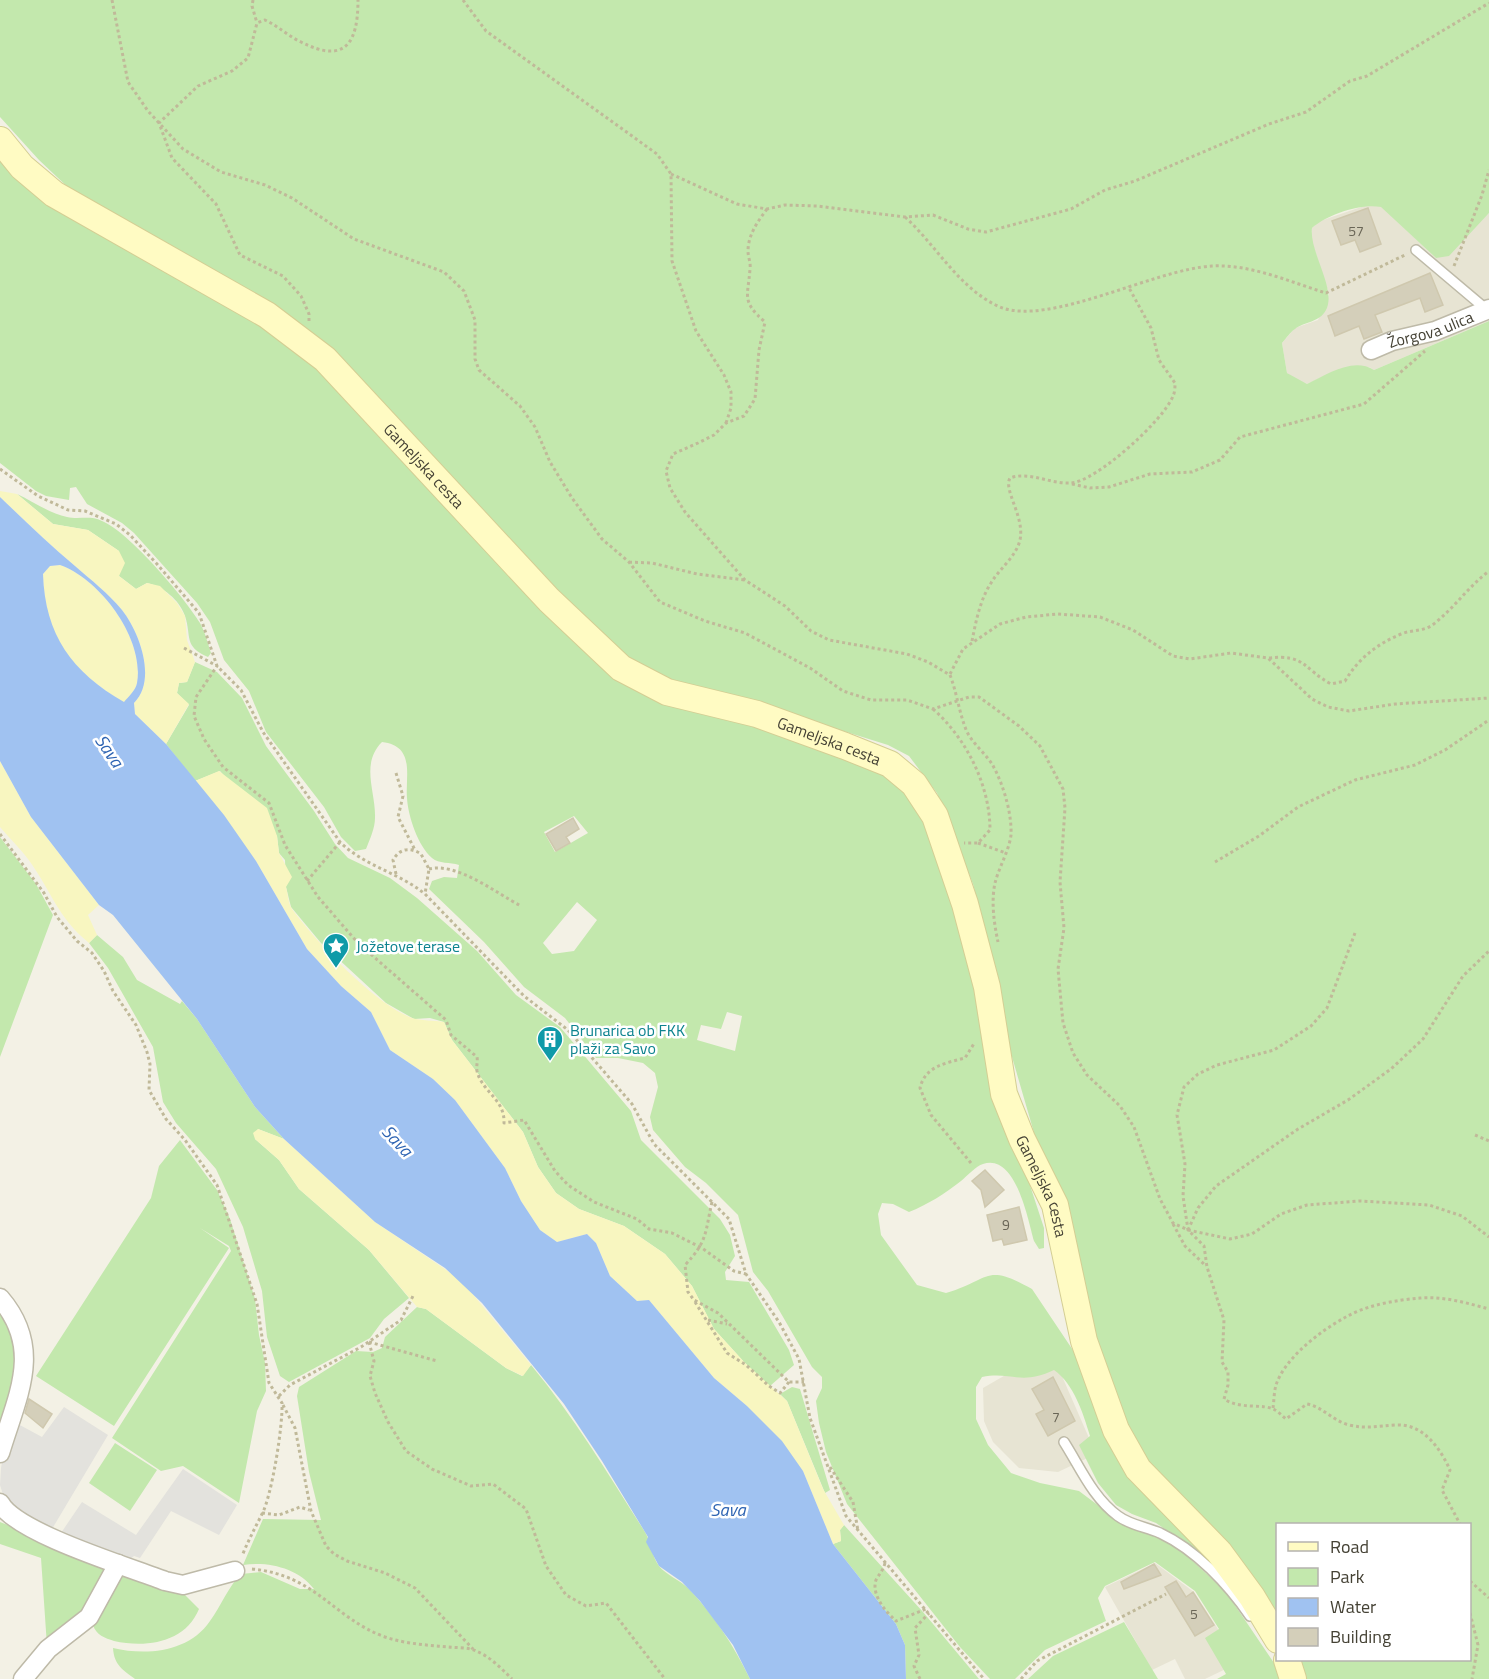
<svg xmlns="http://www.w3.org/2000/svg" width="1489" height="1679" font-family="'Titillium Web',sans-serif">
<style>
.residential{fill:#e7e4d3}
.green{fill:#c3e8ad;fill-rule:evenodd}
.sand{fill:#f8f6c0}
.parking{fill:#e3e2dd}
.water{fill:#a0c2f1;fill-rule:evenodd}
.building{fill:#d4cfba;stroke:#cfc8ae;stroke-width:1.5}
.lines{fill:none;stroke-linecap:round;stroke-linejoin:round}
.lane-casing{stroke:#bebaa8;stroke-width:12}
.street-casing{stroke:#bebaa8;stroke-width:21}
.secondary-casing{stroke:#d4ce94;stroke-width:28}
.path{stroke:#c0b999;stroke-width:3;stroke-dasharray:3 3;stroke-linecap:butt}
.lane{stroke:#fff;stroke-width:9}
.street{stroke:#fff;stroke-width:18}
.secondary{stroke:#fffbc3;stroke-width:26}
.labels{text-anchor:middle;stroke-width:5;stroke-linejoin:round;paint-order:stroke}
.number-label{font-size:14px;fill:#696556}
.street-label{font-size:16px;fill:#454235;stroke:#fff}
.culture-label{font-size:16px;fill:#0d838f;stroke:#fff;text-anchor:start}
.water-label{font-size:18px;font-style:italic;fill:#2d63b2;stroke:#fff}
</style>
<rect width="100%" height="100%" fill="#f3f1e5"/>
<!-- residential -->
<path class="residential" d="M 1370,204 L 1382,207 L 1436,258 L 1489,213 L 1489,321 L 1374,370 L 1369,367 L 1336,371 L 1307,384 L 1297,380 L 1287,373 L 1282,343 L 1295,328 L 1318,320 L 1329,294 L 1311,239 L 1312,228 L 1320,221 Z
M 1058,1367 L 1096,1454 L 1058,1472 L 1019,1468 L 993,1442 L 984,1421 L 983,1388 L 1009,1373 Z
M 1155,1563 L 1194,1592 L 1218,1629 L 1234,1665 L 1205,1679 L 1185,1679 L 1175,1659 L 1152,1670 L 1105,1587 Z"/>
<!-- green -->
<path class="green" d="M 0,0 L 1489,0 L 1489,213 L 1449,256 L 1436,258 L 1381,207 C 1361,203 1328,214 1312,228 C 1309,252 1337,289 1326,310 C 1319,323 1305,321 1295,329 C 1290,332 1286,339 1282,343 L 1287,373 L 1307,384 C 1328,374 1353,357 1374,370 L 1489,321 L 1489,1679 L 1302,1679 L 1296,1660 L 1470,1660 L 1470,1524 L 1278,1524 L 1277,1620 L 1242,1561 L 1206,1520 L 1159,1482 L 1119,1425 L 1010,1050 L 999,987 L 973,884 L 937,793 L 909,756 L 888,745 L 776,710 L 679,685 L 624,656 L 565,601 L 482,508 L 346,365 L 75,194 L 39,160 L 0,117 Z
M 0,152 L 109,236 L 312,356 L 590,654 L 774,729 L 888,770 L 927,823 L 964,928 L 997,1085 L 1044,1228 L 1044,1248 L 1039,1249 L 1034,1241 C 1028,1220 1016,1153 983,1164 C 976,1166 967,1176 961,1181 C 944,1194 929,1204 909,1212 L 893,1204 L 882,1203 L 878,1214 L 881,1235 L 917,1285 L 946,1293 C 991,1280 984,1262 1032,1289 L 1210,1555 L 1204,1556 L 1156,1523 L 1132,1514 L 1116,1505 L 1098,1483 L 1079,1445 L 1090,1436 C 1083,1413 1074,1384 1054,1370 C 1021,1386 1011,1371 982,1377 L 976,1387 L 976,1419 L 988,1445 L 1011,1473 L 1040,1483 L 1079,1491 L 1115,1518 L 1160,1536 L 1181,1550 L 1226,1592 L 1274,1663 L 1279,1679 L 1217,1679 L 1226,1674 L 1205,1638 L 1219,1629 L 1195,1591 L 1155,1562 L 1105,1586 L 1098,1598 L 1106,1621 L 1045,1650 L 1015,1679 L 990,1679 L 960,1647 L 847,1504 L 826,1452 L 819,1423 L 816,1401 L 822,1388 L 822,1377 L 812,1367 L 768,1291 L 753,1272 L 738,1215 L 706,1183 L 685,1167 L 653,1130 L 650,1117 L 658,1087 L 655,1073 L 643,1063 L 618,1058 L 596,1058 L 565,1018 L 524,987 L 484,942 L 429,889 L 432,881 L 444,877 L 457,878 L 459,865 C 450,862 439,864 432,858 C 418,846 408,816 407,798 C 405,777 416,746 382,742 C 360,764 376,792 375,818 C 375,828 370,839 366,849 L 355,851 L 341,837 L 324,807 L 266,732 L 249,691 L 224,660 L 210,622 L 197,603 L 134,533 L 122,523 L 87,504 L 76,487 L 70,488 L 69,500 L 46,496 L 36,491 L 0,463 ZM 574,816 L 588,833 L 555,852 L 544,832 ZM 577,902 L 597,920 L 574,951 L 552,954 L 543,943 ZM 727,1012 L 742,1016 L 735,1051 L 697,1040 L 701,1025 L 721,1029 Z
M 17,494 C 32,501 51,514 67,517 C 79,520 90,515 102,521 C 129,532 185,598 200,623 C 205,632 208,644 211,653 L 208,657 C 183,646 192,637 185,616 C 179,599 163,587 147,583 L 136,589 L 119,576 L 119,551 L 88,530 L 53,524 Z
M 195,662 L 217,672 L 242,698 L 266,746 L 314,811 L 335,844 L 348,858 L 390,878 L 417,898 L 477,951 L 516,995 L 560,1027 L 631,1111 L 641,1140 L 720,1219 L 730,1235 L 735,1256 L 725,1272 L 726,1280 L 749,1282 L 789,1350 L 794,1365 L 770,1386 L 745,1363 L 714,1329 L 692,1286 L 665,1254 L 624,1226 L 579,1209 L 556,1193 L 538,1167 L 523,1132 L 452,1040 L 444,1022 L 430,1018 L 414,1019 L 386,1003 L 321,943 L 291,907 L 286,887 L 285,860 L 279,853 L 277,836 L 220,771 L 195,781 L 166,744 L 189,705 L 177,693 L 179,683 L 187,682 Z
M 0,837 L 36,884 L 53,915 L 0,1057 Z
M 97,935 L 123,957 L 137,980 L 180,1004 L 182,1001 L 197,1019 L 255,1107 L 284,1139 L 258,1129 L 255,1139 L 279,1160 L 299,1189 L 369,1250 L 409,1298 L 384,1319 L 370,1338 L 289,1382 L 280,1376 L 267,1337 L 262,1291 L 243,1227 L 216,1169 L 176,1123 L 163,1102 L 153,1047 L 108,968 L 89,943 Z
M 180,1140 L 217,1190 L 230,1219 L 255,1299 L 259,1335 L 265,1363 L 266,1391 L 257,1411 L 239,1503 L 183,1466 L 161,1471 L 112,1438 L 231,1251 L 229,1246 L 200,1228 L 229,1248 L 114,1426 L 36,1376 L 151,1198 L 159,1166 Z
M 417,1307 L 426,1309 L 506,1368 L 522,1376 L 531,1365 C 575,1418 608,1474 645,1532 C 651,1542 652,1557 659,1566 C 666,1575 680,1580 688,1588 C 714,1615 734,1646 750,1679 L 135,1679 C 123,1670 114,1665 113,1648 C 147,1656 189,1652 210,1621 C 221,1606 228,1587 241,1574 L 261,1572 L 300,1589 L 314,1589 C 298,1568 268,1561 243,1565 L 263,1519 L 321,1520 L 309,1472 L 297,1396 L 299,1387 L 356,1351 L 373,1352 L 382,1348 L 385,1337 Z
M 0,1311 L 21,1351 L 0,1435 Z
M 792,1387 L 800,1389 L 830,1490 L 825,1493 L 787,1401 L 780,1394 Z
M 115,1443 L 157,1470 L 130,1511 L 89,1483 Z
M 0,1522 L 107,1564 L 98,1596 L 47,1646 L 41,1558 L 0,1544 Z
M 844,1525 L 923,1612 L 979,1679 L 906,1679 L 905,1645 L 896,1624 L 833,1544 L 841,1541 L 840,1530 Z
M 120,1574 L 181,1591 L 199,1609 C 185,1643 146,1648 114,1641 C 105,1638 96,1635 93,1625 Z
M 1124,1622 L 1158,1679 L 1028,1679 L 1053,1656 Z"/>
<!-- sand -->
<path class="sand" d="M 0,491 L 17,494 L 53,524 L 88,530 L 119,551 L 125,563 L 119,576 L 136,589 L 147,583 L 160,586 L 177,603 L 185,616 L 187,640 L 195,662 L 187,682 L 179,683 L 177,693 L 189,704 L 166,744 L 135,714 L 134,703 C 157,680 140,633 122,610 C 108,593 91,580 75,566 C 49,544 24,520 0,497 Z
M 60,565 C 100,579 145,639 137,683 C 136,690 128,697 124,703 C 71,669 45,639 43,574 L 50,566 Z
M 0,761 L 31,817 L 99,905 L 88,915 L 97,935 L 89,943 C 57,917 51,890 28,859 C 20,848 9,838 0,827 Z
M 219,771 L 267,808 L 277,836 L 279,853 L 292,877 L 286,887 C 288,894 288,903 292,909 C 316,942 375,1004 412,1018 C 421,1021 434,1020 444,1022 L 452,1040 L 523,1132 L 538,1167 L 556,1193 L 579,1209 L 624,1226 L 665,1254 L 692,1286 L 714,1329 L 745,1363 L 787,1401 L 823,1489 L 844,1525 L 840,1530 L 841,1541 L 833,1544 L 803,1471 L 747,1406 L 714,1378 L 649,1300 L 637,1301 L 610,1276 L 596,1243 L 587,1234 L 557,1242 L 540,1230 L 521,1201 L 505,1168 L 455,1100 L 433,1079 L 390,1050 L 371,1012 L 341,986 L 307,949 L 256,861 L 195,781 Z
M 258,1129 L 284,1139 L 375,1222 L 461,1280 L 531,1365 L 523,1376 L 506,1368 L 426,1309 L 417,1307 L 369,1250 L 299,1189 L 279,1160 L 255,1139 L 253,1133 Z"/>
<!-- parking -->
<path class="parking" d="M 64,1407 L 108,1435 L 52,1529 L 33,1521 L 5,1501 L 0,1485 L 1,1468 L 4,1450 L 18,1424 L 42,1437 Z
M 183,1469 L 237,1505 L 219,1535 L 171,1511 L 140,1558 L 134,1556 L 129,1560 L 61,1533 L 82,1502 L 136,1535 Z"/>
<!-- water -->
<path class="water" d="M 0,497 C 24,520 49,544 75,566 C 91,580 108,593 122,610 C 140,633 157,680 134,703 L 135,714 L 166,744 L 224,815 L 256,861 L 307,949 L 341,986 L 371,1012 L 390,1050 L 433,1079 L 455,1100 L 505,1168 L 521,1201 L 540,1230 L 557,1242 L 587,1234 L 596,1243 L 610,1276 L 637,1301 L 649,1300 L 714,1378 L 747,1406 L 782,1441 L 803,1471 L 833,1544 L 896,1624 L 905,1645 L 906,1679 L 750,1679 L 733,1645 L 700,1601 L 682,1582 L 659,1566 L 646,1542 L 648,1537 L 602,1461 L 564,1404 L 482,1303 L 445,1268 L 375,1222 L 284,1139 L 255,1107 L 197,1019 L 113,915 L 99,905 L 31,817 L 0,761 ZM 60,565 C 100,579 145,639 137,683 C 136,690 128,697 124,702 C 72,672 45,635 43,574 L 50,566 Z"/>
<!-- building -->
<path class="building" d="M 1368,208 L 1381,244 L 1360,252 L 1355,240 L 1341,245 L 1332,221 Z
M 1430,273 L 1443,305 L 1425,312 L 1420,298 L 1375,315 L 1382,332 L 1364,339 L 1359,326 L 1335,336 L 1328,316 Z
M 573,818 L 579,829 L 566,837 L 570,843 L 556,851 L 546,834 Z
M 985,1170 L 1004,1190 L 985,1207 L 981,1190 L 972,1181 Z
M 1019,1207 L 1027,1240 L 1004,1245 L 1002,1239 L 993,1241 L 987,1215 Z
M 1053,1377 L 1075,1421 L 1048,1436 L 1036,1414 L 1044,1410 L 1032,1389 Z
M 29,1399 L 52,1414 L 43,1428 L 25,1413 Z
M 1154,1564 L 1161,1575 L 1124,1589 L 1121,1582 Z
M 1176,1581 L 1186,1597 L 1193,1592 L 1214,1625 L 1195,1636 L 1165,1587 Z"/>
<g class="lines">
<!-- lane casing -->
<g class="lane-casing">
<path id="lane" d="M 1416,250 L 1487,310
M 1064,1442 C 1080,1467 1093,1498 1118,1516 C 1130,1525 1146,1527 1160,1533 C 1196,1550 1228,1584 1250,1616"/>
</g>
<!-- street casing -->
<g class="street-casing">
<g id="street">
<path id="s1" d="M 1371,350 L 1392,341 L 1435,331 L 1489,309"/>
<path d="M 0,1298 C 44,1349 17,1396 0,1453"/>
<path d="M 0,1503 C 16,1533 129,1567 165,1581 L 183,1585 L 235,1571"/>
<path d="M 23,1679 L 48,1649 L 89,1617 L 118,1564"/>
</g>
</g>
<!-- secondary casing -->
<g class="secondary-casing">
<g id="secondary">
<path id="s2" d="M 0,140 L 22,167 L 54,194 L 267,315 L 325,359 L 549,600 L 621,668 L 667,692 L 757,714 L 845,746 L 890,764 L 914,784 L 935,816 L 965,904 L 987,987 L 1004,1094 L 1022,1139 L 1055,1205 L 1084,1341 L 1116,1430 L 1138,1469 L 1219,1552 L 1252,1597 L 1278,1640"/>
<path d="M 1287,1660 L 1293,1679"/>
</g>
</g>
<!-- path -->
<path class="path" d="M 112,0 L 128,82 L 148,111 L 183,149 L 221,172 L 265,185 L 292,198 L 354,239 L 444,272 L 464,291 L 475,320 L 475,359 L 479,370 L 520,406 L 535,427 L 550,462 L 572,498 L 602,539 L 629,562 L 660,602 L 705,621 L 745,633 L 810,668 L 843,691 L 871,700 L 907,700 L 933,709 L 969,697 L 979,697 L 1019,726 L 1040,746 L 1063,789 L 1065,808 L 1060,882 L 1064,928 L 1058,969 L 1063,1023 L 1073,1053 L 1087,1075 L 1120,1106 L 1134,1127 L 1160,1199 L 1173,1223 L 1188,1230 L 1230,1239 L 1252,1234 L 1281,1214 L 1307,1205 L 1360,1201 L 1429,1205 L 1462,1216 L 1489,1237
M 253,0 L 252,6 L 257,23
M 463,0 L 486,31 L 657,154 L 671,174 L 672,261 L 696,331 L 724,375 L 731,392 L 731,408 L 726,423
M 671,174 L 737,204 L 767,209 L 785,205 L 817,206 L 905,217 L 933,215 L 968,229 L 986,232 L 1071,209 L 1105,190 L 1135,181 L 1269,124 L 1306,112 L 1350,81 L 1367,76 L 1489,3
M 767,209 C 758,221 748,235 748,251 C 748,257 751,263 750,269 C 748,297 741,301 765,322 L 759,350 L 755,399 L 744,416 L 726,423 L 714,435 L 698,443 L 673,454 L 666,471 L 670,488 L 685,512 L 745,580 L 785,606 L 811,631 L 829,640 L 907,654 L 928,662 L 950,675 C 957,693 959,713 967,732 C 974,745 985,753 992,764 C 1003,783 1012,813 1011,835 C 1009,851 999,867 995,883 C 991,902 994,923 998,942
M 905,217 C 937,246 959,289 1000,307 C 1049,327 1155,269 1212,266 C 1251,264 1290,282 1326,293 L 1407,254
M 1454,266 L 1482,195 L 1489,170
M 309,321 L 309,314 L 301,296 L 283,276 L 240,255 L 216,204 L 172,158 L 159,123 L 198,86 L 232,71 L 248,58 L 257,23 L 265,20 C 278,26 288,36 301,42 C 346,65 358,42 358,0
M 0,469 L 38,496 L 68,510 L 85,511 L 116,524 L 130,535 L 157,564 L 199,613 L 217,666 L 241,690 L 263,732 L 340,842 C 364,866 398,872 425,894 L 524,996 L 568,1030 L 632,1104 L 654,1144 L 729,1219 L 746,1274 L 779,1322 L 799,1359 L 810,1418 L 846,1516 L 984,1679
M 1072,484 L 1090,488 L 1109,487 L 1150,474 L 1192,472 L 1220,460 L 1240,437 L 1364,404 L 1425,351
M 629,562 L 652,563 L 697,574 L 745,580
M 972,641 C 976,621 980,600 991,583 C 999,569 1016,557 1020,540 C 1025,517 1003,490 1010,478 C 1029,471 1050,484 1070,483 C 1095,483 1164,420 1173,396 C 1175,392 1175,387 1175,383 L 1159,360 L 1151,328 L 1128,286
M 184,648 L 217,666 L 196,697 L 194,716 L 204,739 L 223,767 L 269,803 L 285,845 L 318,897 L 358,943 L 446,1020 L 451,1035 L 477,1057 C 478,1062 476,1066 477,1071 C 482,1092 505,1099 504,1123 L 524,1120 L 555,1171 L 568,1185 L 594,1202 L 637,1219 L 649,1229 L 672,1233 L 702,1248 L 734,1271 L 746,1274
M 1269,658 C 1306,654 1303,669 1331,684 L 1345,681 C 1358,659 1377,644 1401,634 C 1413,629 1425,632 1435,623 C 1455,607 1469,586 1489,571
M 950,674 L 963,649 L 1000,624 L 1026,617 L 1058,614 L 1100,617 L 1133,630 L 1173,656 L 1190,659 L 1231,653 L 1268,658 L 1312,699 L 1328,707 L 1349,711 L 1395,704 L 1489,698
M 933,709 C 966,738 990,785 990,830 L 978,843 L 964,843
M 396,773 L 403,796 L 398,817 L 415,850
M 0,834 L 44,893 L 57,917 L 77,941 L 92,953 L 104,971 L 113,991 L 136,1025 L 147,1052 L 150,1064 L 149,1090 L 166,1119 L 185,1140 L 217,1185 L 257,1304 L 269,1383 L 282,1403 C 283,1425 272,1495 262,1514 C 255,1528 248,1541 242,1556
M 978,843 L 1006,853
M 1215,862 L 1259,836 L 1298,807 L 1355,780 L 1415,765 L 1445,750 L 1489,720
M 429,869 C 457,862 496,893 521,906
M 396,874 L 393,860 C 400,848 410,847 421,854 L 429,869 L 425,894
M 307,881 L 340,842
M 1355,933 L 1327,1008 L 1311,1026 L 1274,1050 L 1217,1065 L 1198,1074 L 1184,1087 L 1177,1115 L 1185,1164 L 1183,1196 L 1188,1230 L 1204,1246 L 1207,1267 L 1224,1320 L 1222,1362 L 1228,1372 L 1228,1385 L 1224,1399 C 1241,1410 1264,1403 1275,1410 C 1279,1412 1282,1416 1286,1419 L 1307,1404 C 1323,1407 1333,1421 1349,1425 C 1366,1429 1378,1426 1395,1425 C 1423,1423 1440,1448 1450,1470 L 1442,1490 L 1460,1524
M 1475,1135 L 1489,1141
M 971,1163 L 931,1115 L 920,1088 C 925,1066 946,1063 965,1058 L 975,1042
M 712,1202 C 705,1232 708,1241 685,1265 L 688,1292 L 694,1300 L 718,1313 L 789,1382 L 804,1382
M 1173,1224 L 1185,1246 L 1206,1266
M 1188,1230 L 1198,1208 L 1216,1186 L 1298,1129 L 1348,1100 L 1391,1069 L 1423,1039 L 1463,976 L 1489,951
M 695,1302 L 727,1353 L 746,1365 L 769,1386 L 780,1393 L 789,1382
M 708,1320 L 727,1324
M 369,1342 L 374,1361 L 370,1376 L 375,1393 L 388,1422 L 406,1451 L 432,1469 L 471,1486 L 493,1484 L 526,1509 L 546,1566 L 566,1595 L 586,1606 L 606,1603 L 665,1679
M 369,1342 L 437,1361
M 279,1396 L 290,1385 L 361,1347 L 401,1320 L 413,1296
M 283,1405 L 295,1428 L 311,1511 L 326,1546 L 334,1554 L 347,1561 L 385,1573 L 415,1588 L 473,1649
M 1273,1408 C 1274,1401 1274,1392 1276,1385 C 1285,1358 1319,1332 1344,1318 C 1366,1305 1396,1300 1420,1298 C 1443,1296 1467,1303 1489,1309
M 830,1467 L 853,1502 L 858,1531
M 262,1513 L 279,1515 L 300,1507 L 309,1510
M 885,1563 C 883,1571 879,1574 876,1580 C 871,1595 886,1612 896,1621 L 926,1609
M 252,1569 C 316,1575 333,1618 385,1637 C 406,1644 427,1645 448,1647 C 457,1648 468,1647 476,1651 C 489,1656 501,1668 512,1679
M 1470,1581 L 1489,1598
M 1470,1613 L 1478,1645 L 1472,1679
M 920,1679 L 914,1666 L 919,1655 L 915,1628 L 929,1613
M 1021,1679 L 1037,1661 L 1166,1594"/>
<!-- lane -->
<use href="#lane" class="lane"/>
<!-- street -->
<use href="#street" class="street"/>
<!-- secondary -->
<use href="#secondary" class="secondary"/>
</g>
<!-- icons -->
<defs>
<g id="sight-pin" transform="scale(1.35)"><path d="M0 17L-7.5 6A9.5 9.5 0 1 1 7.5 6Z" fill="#0f9aa8" stroke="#fff"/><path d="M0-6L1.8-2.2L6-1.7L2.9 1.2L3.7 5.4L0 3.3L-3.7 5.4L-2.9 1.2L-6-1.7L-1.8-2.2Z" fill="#fff"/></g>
<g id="building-pin" transform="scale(1.35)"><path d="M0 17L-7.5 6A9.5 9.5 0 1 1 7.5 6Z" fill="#0f9aa8" stroke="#fff"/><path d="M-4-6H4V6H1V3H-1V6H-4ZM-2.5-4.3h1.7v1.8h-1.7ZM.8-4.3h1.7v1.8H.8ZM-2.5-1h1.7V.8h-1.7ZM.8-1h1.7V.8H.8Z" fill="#fff"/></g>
</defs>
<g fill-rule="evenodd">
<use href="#sight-pin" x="336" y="946"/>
<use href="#building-pin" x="550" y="1039"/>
</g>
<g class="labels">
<!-- number labels -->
<g class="number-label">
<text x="1356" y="236">57</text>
<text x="1006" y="1230">9</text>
<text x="1056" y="1422">7</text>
<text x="1194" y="1619">5</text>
</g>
<!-- street labels -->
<g class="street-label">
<text dy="6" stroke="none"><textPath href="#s1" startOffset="63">Žorgova ulica</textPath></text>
<text dy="6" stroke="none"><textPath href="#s2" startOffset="540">Gameljska cesta</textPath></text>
<text dy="6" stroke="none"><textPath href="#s2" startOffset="1044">Gameljska cesta</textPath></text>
<text dy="6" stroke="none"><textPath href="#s2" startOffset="1566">Gameljska cesta</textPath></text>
</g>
<!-- culture labels -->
<g class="culture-label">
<text x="356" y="952">Jožetove terase</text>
<text x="570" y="1036">Brunarica ob FKK<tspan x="570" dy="18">plaži za Savo</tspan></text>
</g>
<!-- water labels -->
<g class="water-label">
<text transform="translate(109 751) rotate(56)" y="6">Sava</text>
<text transform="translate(397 1141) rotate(47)" y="6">Sava</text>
<text x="728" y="1516">Sava</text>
</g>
</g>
<!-- legend -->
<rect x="1276" y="1523" width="195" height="138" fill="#ffffff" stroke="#b5b3ae" stroke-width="1.5"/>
<rect x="1288" y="1542" width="30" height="9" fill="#fffbc3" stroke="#b5b3ae" stroke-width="1.5"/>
<text x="1330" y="1553" font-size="18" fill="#454235">Road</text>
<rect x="1288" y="1568" width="30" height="18" fill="#c3e8ad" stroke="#b5b3ae" stroke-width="1.5"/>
<text x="1330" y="1583" font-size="18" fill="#454235">Park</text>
<rect x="1288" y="1598" width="30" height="18" fill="#a0c2f1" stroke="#b5b3ae" stroke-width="1.5"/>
<text x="1330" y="1613" font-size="18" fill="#454235">Water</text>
<rect x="1288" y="1628" width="30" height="18" fill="#d4cfba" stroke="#b5b3ae" stroke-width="1.5"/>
<text x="1330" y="1643" font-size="18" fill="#454235">Building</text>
</svg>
